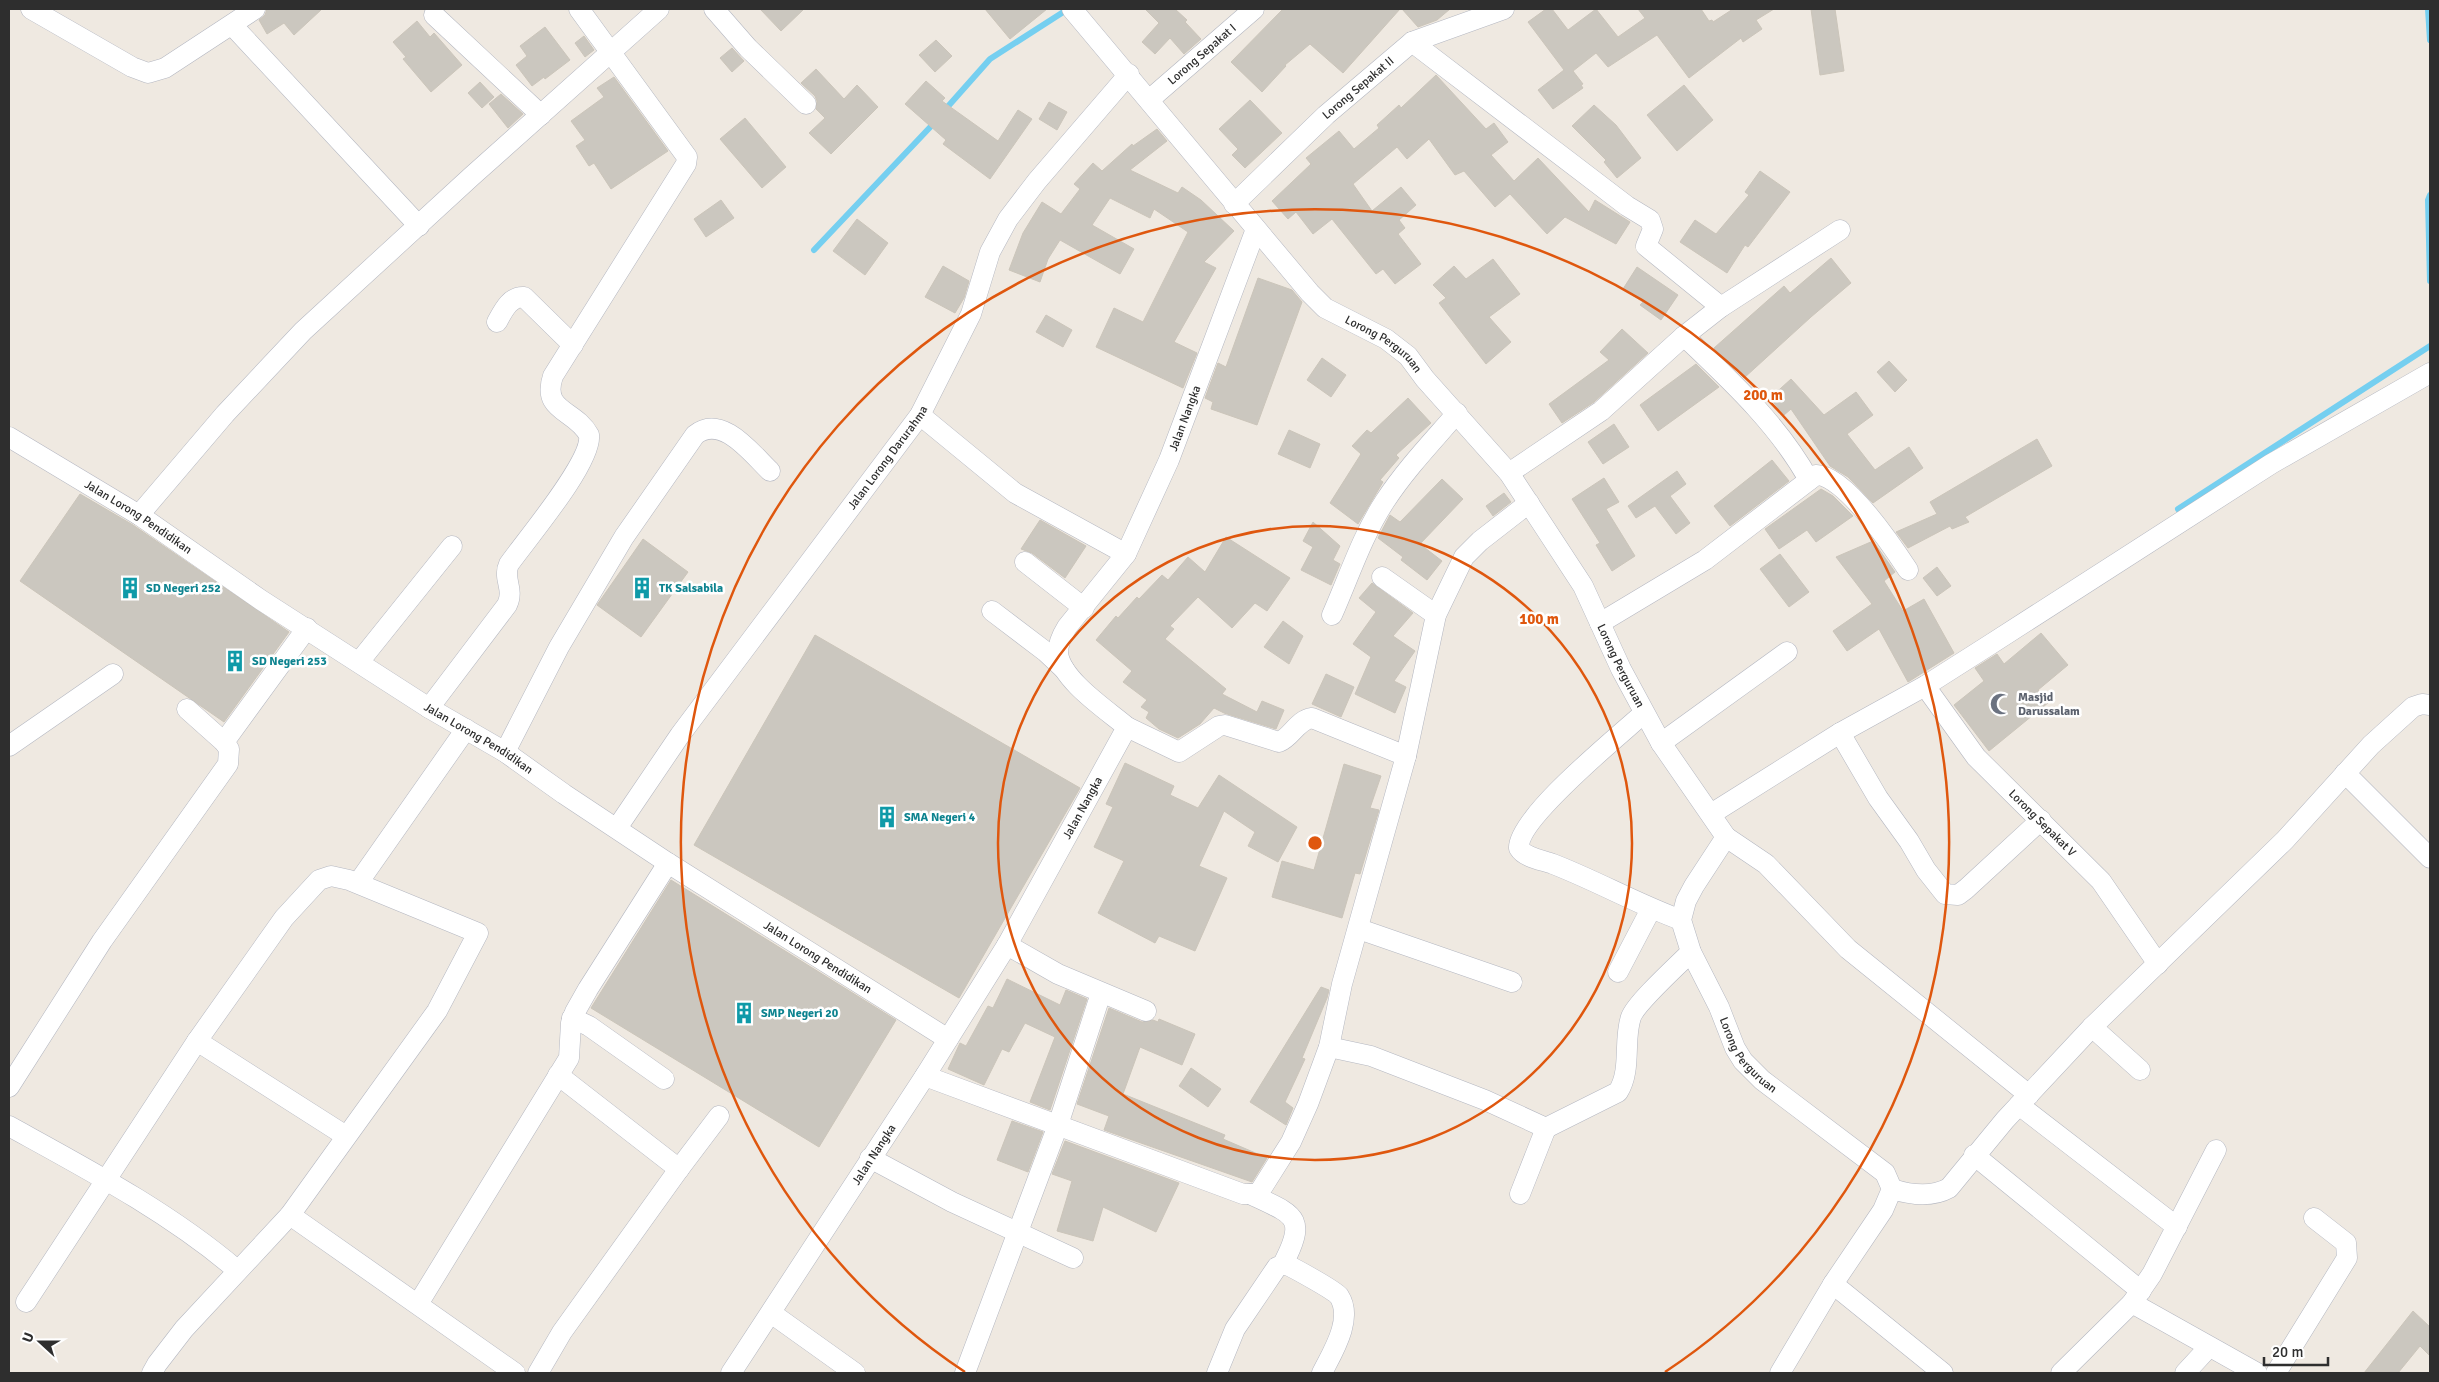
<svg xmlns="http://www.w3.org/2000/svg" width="2439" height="1382" font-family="Signika,sans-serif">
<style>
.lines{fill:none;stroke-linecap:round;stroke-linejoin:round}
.stream{stroke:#75cff0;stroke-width:6}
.building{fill:#cbc7bf;stroke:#cbc5ba}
.street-casing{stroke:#b4b7c1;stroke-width:21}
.street{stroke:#fff;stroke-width:20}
.ring{fill:none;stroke:#df570e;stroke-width:2.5}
.labels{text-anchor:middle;stroke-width:5;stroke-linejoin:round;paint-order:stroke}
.street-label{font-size:12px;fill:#2e2e2e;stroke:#fff}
.culture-label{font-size:12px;font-weight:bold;fill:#0d838f;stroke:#fff;text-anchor:start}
.worship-label{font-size:12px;font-weight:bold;fill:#5b616d;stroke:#fff;text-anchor:start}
.centre{fill:#df570e;stroke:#fff;stroke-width:2.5}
.ring-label{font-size:15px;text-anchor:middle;font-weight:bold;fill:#df570e;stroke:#fff;stroke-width:5;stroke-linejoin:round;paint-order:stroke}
</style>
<rect width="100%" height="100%" fill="#efe9e1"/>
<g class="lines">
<!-- stream -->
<path class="stream" d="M 2428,9 L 2430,40
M 943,112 L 990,59 L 1068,9
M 2430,195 L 2428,200 L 2430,281
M 814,250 L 935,122
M 2178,509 L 2430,346"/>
</g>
<!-- building -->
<path class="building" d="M 267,9 L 322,9 L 294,35 L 284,23 L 267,34 L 259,20 L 265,15 Z
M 760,9 L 804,9 L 781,31 Z
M 985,9 L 1047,9 L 1010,39 Z
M 1145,9 L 1175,9 L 1187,20 L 1185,22 L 1201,39 L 1184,54 L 1170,38 L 1155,54 L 1142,42 L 1159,23 Z
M 1283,9 L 1400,9 L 1343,73 L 1310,44 L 1285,65 L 1286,66 L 1262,92 L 1231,62 Z
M 1402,9 L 1450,9 L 1437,20 L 1418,27 Z
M 1546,9 L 1552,9 L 1568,30 L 1596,9 L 1618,37 L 1645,18 L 1638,9 L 1701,9 L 1709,21 L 1712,20 L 1713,22 L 1733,9 L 1774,9 L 1756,20 L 1762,29 L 1743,42 L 1741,38 L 1689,78 L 1657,35 L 1608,67 L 1596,53 L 1573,71 L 1583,84 L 1581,85 L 1583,88 L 1553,109 L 1538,90 L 1564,70 L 1528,22 Z
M 1811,9 L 1835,9 L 1844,71 L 1820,75 Z
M 417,21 L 430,37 L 434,33 L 462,65 L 431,92 L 403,59 L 406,57 L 393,42 Z
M 545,27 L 570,60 L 545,79 L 544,77 L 532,86 L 516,65 L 527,56 L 520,46 Z
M 584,36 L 594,50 L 585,57 L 575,43 Z
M 936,40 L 952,56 L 935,72 L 919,55 Z
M 732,48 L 744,61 L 732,72 L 720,58 Z
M 816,69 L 844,99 L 857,85 L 878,107 L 831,154 L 809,133 L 825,118 L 816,109 L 817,101 L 815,96 L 801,83 Z
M 1436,75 L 1486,129 L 1494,123 L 1508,142 L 1491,155 L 1514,181 L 1538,158 L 1589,212 L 1595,200 L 1630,222 L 1616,244 L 1565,217 L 1547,234 L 1510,194 L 1495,207 L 1464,171 L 1455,175 L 1429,139 L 1407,159 L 1397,147 L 1353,184 L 1372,211 L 1401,187 L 1416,205 L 1399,220 L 1405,228 L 1398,234 L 1421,264 L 1395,284 L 1383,269 L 1376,274 L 1332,219 L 1313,234 L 1296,212 L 1288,219 L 1272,201 L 1311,164 L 1306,158 L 1339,131 L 1354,149 L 1379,128 L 1377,125 L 1399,105 L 1401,108 Z
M 614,77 L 668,151 L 611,189 L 594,163 L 589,166 L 576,146 L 585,140 L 571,121 L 604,97 L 597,88 Z
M 926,81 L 945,98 L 942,101 L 998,141 L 1018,110 L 1032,119 L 990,179 L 943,144 L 946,140 L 905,104 Z
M 480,82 L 494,97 L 482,108 L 468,93 Z
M 1684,85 L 1713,120 L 1677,151 L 1647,115 Z
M 501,94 L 523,114 L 508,128 L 489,104 Z
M 1250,100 L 1282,133 L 1245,168 L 1232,155 L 1238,149 L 1219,129 Z
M 1049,102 L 1067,112 L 1057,130 L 1039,119 Z
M 1594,105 L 1616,125 L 1641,158 L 1617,178 L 1604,162 L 1606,160 L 1572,126 Z
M 745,118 L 786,167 L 762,188 L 720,139 Z
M 1157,129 L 1167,141 L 1130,170 L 1178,193 L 1182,187 L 1201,200 L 1234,231 L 1204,262 L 1216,268 L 1174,342 L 1197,353 L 1183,388 L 1096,347 L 1114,308 L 1143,322 L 1188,232 L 1154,209 L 1150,218 L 1110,198 L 1092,225 L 1134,249 L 1120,274 L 1060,240 L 1048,259 L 1040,282 L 1009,270 L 1023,233 L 1042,202 L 1061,214 L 1080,189 L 1074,184 L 1093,163 L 1102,171 L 1132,144 L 1133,146 Z
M 1760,171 L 1790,192 L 1748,247 L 1745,245 L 1727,273 L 1680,242 L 1695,220 L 1716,234 L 1749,195 L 1745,192 Z
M 721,200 L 734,218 L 706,237 L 694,219 Z
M 857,219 L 888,243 L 865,275 L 833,251 Z
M 1831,258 L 1851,283 L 1811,317 L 1744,378 L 1714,348 L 1784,286 L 1790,293 Z
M 1493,259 L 1520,294 L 1489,317 L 1511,342 L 1486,364 L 1439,303 L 1446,298 L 1433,285 L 1454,266 L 1466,279 Z
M 943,266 L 969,281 L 964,298 L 955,313 L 925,297 Z
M 1637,267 L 1678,295 L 1661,320 L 1640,305 L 1643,302 L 1623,289 Z
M 1258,278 L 1292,290 L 1302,302 L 1257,425 L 1211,409 L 1213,402 L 1205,398 L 1218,363 L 1226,367 Z
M 1046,315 L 1072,330 L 1063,347 L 1036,332 Z
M 1622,329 L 1648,353 L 1594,402 L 1562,423 L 1549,404 L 1609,360 L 1600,352 Z
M 1322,358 L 1346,375 L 1331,397 L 1307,380 Z
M 1889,361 L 1907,380 L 1895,392 L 1877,372 Z
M 1696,364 L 1719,387 L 1658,431 L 1640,405 Z
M 1791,379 L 1824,415 L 1856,392 L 1873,415 L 1847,434 L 1875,470 L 1909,447 L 1923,468 L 1873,503 L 1848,477 L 1830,466 L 1791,409 L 1784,415 L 1770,398 Z
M 1408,398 L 1431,423 L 1396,455 L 1399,458 L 1380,480 L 1383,482 L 1358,524 L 1330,503 L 1361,454 L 1352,446 L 1367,430 L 1371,433 Z
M 1614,424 L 1629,447 L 1603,464 L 1588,442 Z
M 1289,430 L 1320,444 L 1310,468 L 1278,454 Z
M 2037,439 L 2052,466 L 1965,517 L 1969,522 L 1952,529 L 1950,526 L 1908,548 L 1896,532 L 1937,514 L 1930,502 Z
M 1772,460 L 1789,481 L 1730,526 L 1714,506 Z
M 1677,471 L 1686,484 L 1670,496 L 1690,523 L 1676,534 L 1655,506 L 1636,518 L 1628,506 Z
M 1604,478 L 1619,502 L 1606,509 L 1635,556 L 1612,571 L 1596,545 L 1600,543 L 1572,499 Z
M 1442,479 L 1463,499 L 1420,544 L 1442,561 L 1427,580 L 1401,560 L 1403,557 L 1378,538 L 1390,515 L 1400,522 Z
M 1821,489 L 1833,496 L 1853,516 L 1816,542 L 1807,530 L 1779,549 L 1765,529 Z
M 1504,493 L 1511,502 L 1493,516 L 1486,506 Z
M 80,494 L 133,525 L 289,632 L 224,722 L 20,581 Z
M 1040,520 L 1086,546 L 1065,578 L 1032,553 L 1021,549 Z
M 1313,522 L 1340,546 L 1333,560 L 1340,564 L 1331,585 L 1301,570 L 1313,547 L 1303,541 Z
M 1226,537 L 1290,578 L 1267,611 L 1255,603 L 1232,628 L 1198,597 L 1170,626 L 1174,629 L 1165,639 L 1226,689 L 1222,694 L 1257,712 L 1262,701 L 1284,710 L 1276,729 L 1224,713 L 1214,708 L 1200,724 L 1178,738 L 1159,729 L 1146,718 L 1149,712 L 1141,707 L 1147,700 L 1123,682 L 1132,671 L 1096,640 L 1116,616 L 1118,618 L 1137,597 L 1139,599 L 1162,575 L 1168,580 L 1188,557 L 1205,572 Z
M 643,539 L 688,572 L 641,637 L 597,605 Z
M 1873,541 L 1895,572 L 1884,581 L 1903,611 L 1924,599 L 1954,653 L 1908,682 L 1879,629 L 1847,651 L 1833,631 L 1872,604 L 1836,557 Z
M 1780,554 L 1809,592 L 1789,607 L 1760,569 Z
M 1937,567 L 1951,586 L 1937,596 L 1923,578 Z
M 1372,583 L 1413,613 L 1393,636 L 1415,651 L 1394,681 L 1406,687 L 1395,713 L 1355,694 L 1371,657 L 1353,644 L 1376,612 L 1359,598 Z
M 1283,621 L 1303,636 L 1289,664 L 1264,647 Z
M 2041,633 L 2068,665 L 2038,690 L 2049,702 L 1989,751 L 1954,705 L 1984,681 L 1975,668 L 1997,654 L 2004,664 Z
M 815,635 L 1080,788 L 959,998 L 694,845 Z
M 1326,674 L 1354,687 L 1341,717 L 1312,704 Z
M 1125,763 L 1174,786 L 1170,795 L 1198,808 L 1219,775 L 1297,827 L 1278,862 L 1248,846 L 1255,832 L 1224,811 L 1199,866 L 1227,878 L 1195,951 L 1159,936 L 1155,943 L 1098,913 L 1124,861 L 1094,847 L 1113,807 L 1106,804 Z
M 1344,764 L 1381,776 L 1370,808 L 1379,810 L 1360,874 L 1355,873 L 1342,918 L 1272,897 L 1282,861 L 1314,870 Z
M 671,880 L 896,1020 L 819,1147 L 591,1008 Z
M 1007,979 L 1060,1005 L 1066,990 L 1087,999 L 1050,1110 L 1030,1102 L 1055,1037 L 1025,1023 L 1009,1052 L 1002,1049 L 984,1085 L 948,1069 L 960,1043 L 966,1046 L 988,1006 L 993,1008 Z
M 1321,987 L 1329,990 L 1327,998 L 1302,1058 L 1305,1059 L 1285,1102 L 1293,1108 L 1286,1125 L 1250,1102 Z
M 1109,1008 L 1142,1022 L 1153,1020 L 1158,1022 L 1159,1019 L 1195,1034 L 1182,1065 L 1140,1047 L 1123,1094 L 1225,1135 L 1223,1139 L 1267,1158 L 1252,1182 L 1104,1130 L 1109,1116 L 1077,1104 Z
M 1191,1068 L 1221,1089 L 1208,1107 L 1179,1086 Z
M 1012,1121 L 1043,1132 L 1028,1172 L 997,1160 Z
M 1065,1141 L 1179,1183 L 1156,1232 L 1103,1207 L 1093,1241 L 1057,1231 L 1072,1181 L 1052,1174 Z
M 2413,1311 L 2430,1327 L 2430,1356 L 2420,1346 L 2398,1373 L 2364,1373 Z"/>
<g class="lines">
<!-- street casing -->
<g class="street-casing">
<g id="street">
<path d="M 31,9 L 132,67 L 148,73 L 165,68 L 255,9"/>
<path d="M 714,9 L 748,48 L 806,104"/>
<path id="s1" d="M 1072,9 L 1310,293 L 1325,308 L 1386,339 L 1408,356 L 1425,379 L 1509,473 L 1583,586 L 1621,669 L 1661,743 L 1726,837 L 1694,886 L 1686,901 L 1681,920 L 1691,952 L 1719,1007 L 1735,1048 L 1743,1061 L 1762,1080 L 1885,1173 L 1892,1189 L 1883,1210 L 1833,1284 L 1780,1373"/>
<path d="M 434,15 L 541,115"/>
<path d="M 232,25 L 419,226"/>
<path d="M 1412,42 L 1627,206 L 1650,220 L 1653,229 L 1646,246 L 1721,307"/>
<path id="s2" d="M 1149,100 L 1254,9"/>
<path id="s3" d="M 1234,204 L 1326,115 L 1412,42 L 1504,9"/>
<path d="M 497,322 C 503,311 510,296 524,297 L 573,345"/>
<path d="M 1684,336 C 1730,380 1778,424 1809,480"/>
<path d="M 920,415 L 1015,493 L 1126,554"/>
<path id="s4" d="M 9,437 L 139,515 L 261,600 L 429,708 L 505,752 L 564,794 L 668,863 L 948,1039"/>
<path d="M 1509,473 L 1601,411 L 1684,336 L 1721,307 L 1840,230"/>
<path d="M 139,515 L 225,414 L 303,331 L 472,176 L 659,9"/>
<path d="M 1025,562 L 1084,608"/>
<path d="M 1382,577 L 1436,615"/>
<path d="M 992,611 L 1046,652 L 1064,669"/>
<path d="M 1332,615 C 1349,577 1362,536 1385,501 C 1406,469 1432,442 1457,413"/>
<path d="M 1600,623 L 1705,560 L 1816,475 C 1844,474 1893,547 1908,570"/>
<path d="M 359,662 L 452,546"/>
<path id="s5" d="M 1925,686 L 1976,757 L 2101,881 L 2158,964"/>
<path d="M 429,708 L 507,605 C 515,588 502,579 509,564 C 526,540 593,461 589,435 C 575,409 541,412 553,376 L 686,164 L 687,157 L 579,9"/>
<path d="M 1644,713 C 1620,735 1517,818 1519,848 C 1525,858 1542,860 1553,864 C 1597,881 1637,904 1681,920"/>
<path d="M 1127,727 L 1179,752 L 1219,726 L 1225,725 L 1279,742 C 1292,737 1297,720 1312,718 L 1406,756"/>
<path d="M 1840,733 L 1878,798 L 1909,841 L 1926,870 L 1945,894 L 1958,895 L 1966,889 L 2041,820"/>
<path d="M 224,742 L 307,628"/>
<path d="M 1661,743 L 1787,652"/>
<path d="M 9,746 L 113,674"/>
<path d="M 505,752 L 559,647 L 624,537 L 695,435 C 722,413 752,454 770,471"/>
<path d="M 2345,773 L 2430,858"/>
<path d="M 1711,814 L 1840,733 L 1925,686 L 1991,644 L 2271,464 L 2430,373"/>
<path id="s6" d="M 617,828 L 680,735 L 920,415 L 971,314 L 990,252 L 1008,219 L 1037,181 L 1129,74"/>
<path d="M 1726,837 L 1766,864 L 1848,949 L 2029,1095"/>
<path d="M 358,883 L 466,729"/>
<path d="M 1359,929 L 1512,982"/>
<path d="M 1007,945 L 1058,974 L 1146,1011"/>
<path d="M 1618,972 L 1651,909"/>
<path d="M 572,1018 L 589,1026 L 664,1079"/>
<path d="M 2092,1027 L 2140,1070"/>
<path d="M 197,1041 L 346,1136"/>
<path d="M 1329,1047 L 1371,1056 L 1485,1100 L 1546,1128 L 1618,1092 C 1632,1070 1623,1040 1631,1017 C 1636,1003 1678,965 1691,952"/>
<path d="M 558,1075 L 679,1169"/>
<path d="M 925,1076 L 1243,1194 L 1255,1194 L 1260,1191 L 1291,1142 L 1308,1104 L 1329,1047 L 1342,984 L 1406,756 L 1436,615 L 1464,557 L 1480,541 L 1529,503"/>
<path d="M 9,1087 L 102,941 L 228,764 L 229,749 L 224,742 L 187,709"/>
<path d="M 2019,1105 L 2177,1227"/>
<path d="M 9,1126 C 87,1169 169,1212 237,1270"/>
<path d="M 1974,1155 L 2141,1291"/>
<path d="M 870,1158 L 952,1202 L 1073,1258"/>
<path d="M 1892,1189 C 1911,1195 1931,1198 1949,1188 L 2005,1120 L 2092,1027 L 2285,840 L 2371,745 L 2413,707 L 2422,704 L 2430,705"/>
<path d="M 1250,1194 C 1294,1215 1308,1216 1283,1264"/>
<path d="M 1520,1194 L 1546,1128"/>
<path d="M 290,1215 L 515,1373"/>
<path d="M 1833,1284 L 1943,1373"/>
<path d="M 26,1302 L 197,1041 L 284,918 L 319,880 L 331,876 L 349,880 L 478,933 L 437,1011 L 290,1215 L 184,1329 L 157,1364 L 152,1373"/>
<path d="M 2132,1303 L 2257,1373"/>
<path d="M 418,1304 L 569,1058 L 571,1023 L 575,1012 L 588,989 L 668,863"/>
<path d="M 771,1313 L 855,1373"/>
<path d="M 538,1373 L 562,1332 L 679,1169 L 719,1116"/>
<path id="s7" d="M 731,1373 L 925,1076 L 1007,945 L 1127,727 C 1107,710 1061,680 1058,653 C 1058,643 1062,635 1067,627 L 1126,554 L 1169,460 L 1256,229"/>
<path d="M 965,1373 L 1058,1125 L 1101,993"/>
<path d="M 1217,1373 L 1235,1329 L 1277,1267 L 1285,1264 C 1294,1268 1334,1290 1339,1296 C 1354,1319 1332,1353 1322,1373"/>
<path d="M 2061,1373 L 2132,1303 L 2152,1274 L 2216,1150"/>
<path d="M 2185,1373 L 2209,1347"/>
<path d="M 2276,1373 L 2347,1258 L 2346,1243 L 2314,1218"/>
</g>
</g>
<!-- street -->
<use href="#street" class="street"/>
</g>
<!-- distance rings -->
<g class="ring">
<circle cx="1315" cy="843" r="317"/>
<path d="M965 1372A634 634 0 1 1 1665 1372"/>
</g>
<!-- icons -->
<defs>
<g id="building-bare" transform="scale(1.725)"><path d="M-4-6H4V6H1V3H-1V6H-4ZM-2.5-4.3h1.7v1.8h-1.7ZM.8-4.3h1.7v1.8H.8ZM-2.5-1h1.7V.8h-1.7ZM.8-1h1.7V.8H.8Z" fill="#0f9aa8" stroke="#fff" stroke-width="2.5" paint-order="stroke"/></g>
<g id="mosque-bare" transform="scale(1.725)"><path d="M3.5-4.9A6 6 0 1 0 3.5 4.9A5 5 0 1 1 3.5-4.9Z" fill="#6b7280" stroke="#fff" stroke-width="2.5" paint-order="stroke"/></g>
</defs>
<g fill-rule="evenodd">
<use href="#building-bare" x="130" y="588"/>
<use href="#building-bare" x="642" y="588"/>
<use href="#building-bare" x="235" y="661"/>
<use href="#mosque-bare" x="2001" y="704"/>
<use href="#building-bare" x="887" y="817"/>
<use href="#building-bare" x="744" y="1013"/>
</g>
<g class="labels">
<!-- street labels -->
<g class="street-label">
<text dy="4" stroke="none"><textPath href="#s2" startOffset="70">Lorong Sepakat I</textPath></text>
<text dy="4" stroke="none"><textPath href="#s3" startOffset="170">Lorong Sepakat II</textPath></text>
<text dy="4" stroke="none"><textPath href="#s1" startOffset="461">Lorong Perguruan</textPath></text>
<text dy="4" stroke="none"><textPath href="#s7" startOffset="1131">Jalan Nangka</textPath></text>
<text dy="4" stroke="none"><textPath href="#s6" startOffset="459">Jalan Lorong Darurahma</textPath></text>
<text dy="4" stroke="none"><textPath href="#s4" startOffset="152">Jalan Lorong Pendidikan</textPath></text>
<text dy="4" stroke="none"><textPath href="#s1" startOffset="866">Lorong Perguruan</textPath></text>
<text dy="4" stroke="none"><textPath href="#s4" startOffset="558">Jalan Lorong Pendidikan</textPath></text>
<text dy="4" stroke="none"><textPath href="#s7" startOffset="666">Jalan Nangka</textPath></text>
<text dy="4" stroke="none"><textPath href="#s5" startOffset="181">Lorong Sepakat V</textPath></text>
<text dy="4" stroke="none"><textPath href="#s4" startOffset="962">Jalan Lorong Pendidikan</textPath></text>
<text dy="4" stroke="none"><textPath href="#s1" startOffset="1315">Lorong Perguruan</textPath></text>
<text dy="4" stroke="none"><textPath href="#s7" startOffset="261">Jalan Nangka</textPath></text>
</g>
<!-- culture labels -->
<g class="culture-label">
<text x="146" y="592">SD Negeri 252</text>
<text x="659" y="592">TK Salsabila</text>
<text x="252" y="665">SD Negeri 253</text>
<text x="904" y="821">SMA Negeri 4</text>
<text x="761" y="1017">SMP Negeri 20</text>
</g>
<!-- worship labels -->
<g class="worship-label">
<text x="2018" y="701">Masjid<tspan x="2018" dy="14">Darussalam</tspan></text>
</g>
</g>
<circle cx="1315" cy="843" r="8" class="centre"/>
<g class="ring-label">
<text x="1763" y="400">200 m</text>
<text x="1539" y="624">100 m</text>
</g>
<!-- border -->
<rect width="2439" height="1382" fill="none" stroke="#2e2e2e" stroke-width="20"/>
<!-- north arrow -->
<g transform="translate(40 1342) rotate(291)" stroke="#ffffff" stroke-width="4" paint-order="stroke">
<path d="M0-4L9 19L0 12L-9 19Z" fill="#2e2e2e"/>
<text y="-8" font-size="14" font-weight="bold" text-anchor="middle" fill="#2e2e2e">U</text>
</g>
<!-- scale -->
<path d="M2264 1357v8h64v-8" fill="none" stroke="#2e2e2e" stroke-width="2.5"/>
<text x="2272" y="1357" font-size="15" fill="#2e2e2e" stroke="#ffffff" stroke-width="4" paint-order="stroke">20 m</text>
</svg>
